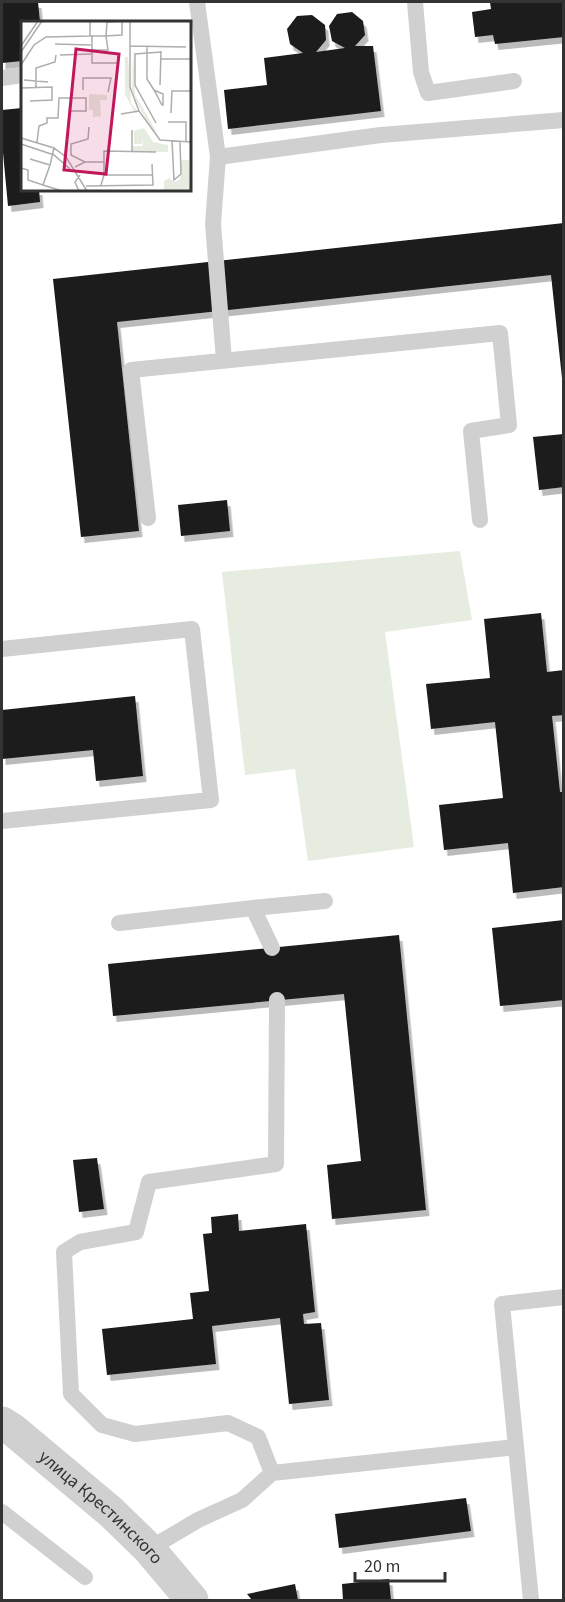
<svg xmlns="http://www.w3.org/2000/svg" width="565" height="1602" font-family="'Source Sans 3',sans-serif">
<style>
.green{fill:#e6ecdf}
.building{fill:#1a1a1a;filter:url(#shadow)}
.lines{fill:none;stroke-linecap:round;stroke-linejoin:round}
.service{stroke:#d0d0d0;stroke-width:16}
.tertiary{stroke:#d0d0d0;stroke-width:33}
.labels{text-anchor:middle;stroke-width:6;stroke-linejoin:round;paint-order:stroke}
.street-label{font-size:18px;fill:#333;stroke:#fff}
.inset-road{fill:none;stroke:#adadad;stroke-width:1.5}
.view{fill:#c2185b;fill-opacity:0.15;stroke:#c2185b;stroke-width:3}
.inset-edge{fill:none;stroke:#333;stroke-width:3}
</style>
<defs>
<filter id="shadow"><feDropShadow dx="3.5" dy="6" stdDeviation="0" flood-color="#0004"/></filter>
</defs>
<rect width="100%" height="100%" fill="#fff"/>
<!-- green -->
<path class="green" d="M 460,551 L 472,620 L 385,632 L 414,847 L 308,861 L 295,769 L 245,775 L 222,572 Z"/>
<!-- building -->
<path class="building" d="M 2,2 L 38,2 L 40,22 L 22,22 L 22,61 L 2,63 Z
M 490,2 L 564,2 L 564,37 L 495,44 L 493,35 L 475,37 L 472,12 L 491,9 Z
M 352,12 L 363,21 L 365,35 L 355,46 L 373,46 L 381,111 L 228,129 L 224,90 L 267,85 L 264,58 L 303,53 L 290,44 L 287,29 L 297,16 L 312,15 L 325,25 L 326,40 L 316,52 L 345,48 L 332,41 L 329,26 L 337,14 Z
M 22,108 L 22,189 L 39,189 L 40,202 L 8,206 L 2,142 L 2,110 Z
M 564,223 L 564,377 L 562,378 L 551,275 L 117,322 L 139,531 L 81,537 L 53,279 Z
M 564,434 L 564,487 L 539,490 L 533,437 Z
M 227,500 L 230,531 L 181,536 L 178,505 Z
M 541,613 L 547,672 L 564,670 L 564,715 L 552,716 L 560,792 L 564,792 L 564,887 L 513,893 L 508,843 L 444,850 L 439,805 L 503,798 L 495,722 L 431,729 L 426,684 L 490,678 L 484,619 Z
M 135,696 L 143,776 L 96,781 L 93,750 L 2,759 L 2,710 Z
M 564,920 L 564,1000 L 500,1006 L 492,928 Z
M 399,935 L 426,1210 L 332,1219 L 327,1165 L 361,1161 L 344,994 L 113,1016 L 108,964 Z
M 97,1158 L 104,1209 L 79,1212 L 73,1160 Z
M 238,1214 L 239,1231 L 306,1224 L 315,1312 L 303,1314 L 304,1324 L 321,1323 L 329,1400 L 289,1404 L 280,1318 L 212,1326 L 216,1364 L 107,1375 L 102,1329 L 193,1319 L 190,1293 L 209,1291 L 203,1234 L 212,1233 L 211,1217 Z
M 466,1498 L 471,1531 L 339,1548 L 335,1514 Z
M 389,1579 L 391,1600 L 343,1600 L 342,1584 Z
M 295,1584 L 298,1600 L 252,1600 L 247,1594 Z"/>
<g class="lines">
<!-- service -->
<path class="service" d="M 197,2 L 218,157 L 381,135 L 564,120
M 415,2 L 421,72 L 428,93 L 514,81
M 2,78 L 22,75
M 218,157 L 213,224 L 224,360
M 148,518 L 131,370 L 500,333 L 509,425 L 471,431 L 480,520
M 2,649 L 192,629 L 211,800 L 2,821
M 253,908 L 325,901
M 119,923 L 253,908 L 272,948
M 272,1473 L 258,1437 L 228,1423 L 135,1434 L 102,1425 L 71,1394 L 64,1252 L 80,1242 L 136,1232 L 149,1182 L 276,1164 L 277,1000
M 2,1512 L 85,1577
M 149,1549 L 198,1520 L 242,1500 L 272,1473 L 516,1447
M 531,1600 L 502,1304 L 564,1297"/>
<!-- tertiary -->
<path class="tertiary" id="s1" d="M 2,1423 L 13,1430 L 111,1512 L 149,1549 L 192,1600"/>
</g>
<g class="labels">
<!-- street labels -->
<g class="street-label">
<text dy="6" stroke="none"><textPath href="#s1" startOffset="130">улица Крестинского</textPath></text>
</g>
</g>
<!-- overview -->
<g transform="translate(21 21)">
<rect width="170" height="170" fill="#fff"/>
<path d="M 112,26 L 114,74 L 136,112 L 146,119 L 131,109 L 115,80 L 111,67 ZM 104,36 L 107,36 L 110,82 L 117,91 L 114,92 L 104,73 ZM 68,73 L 86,74 L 86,79 L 79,79 L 80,95 L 72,96 L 72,89 L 68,89 ZM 123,107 L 132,121 L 147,124 L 147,131 L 112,131 L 111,125 L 122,125 L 121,115 L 121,123 L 113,123 L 113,110 ZM 160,139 L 168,139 L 169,169 L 136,170 L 143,168 L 143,160 L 148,157 L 153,161 L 159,159 Z" fill="#e6ecdf"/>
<path class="inset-road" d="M 101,0 L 101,14 L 85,15 L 86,1 ZM 109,0 L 109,66 L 118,90 L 139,119 L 170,121M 69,15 L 85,15 L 87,29 L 70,29M 71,15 L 71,42 L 97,42M 34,23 L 70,24M 0,25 L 17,0M 109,25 L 165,26M 126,26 L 126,58 L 133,69 L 141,84 L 142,84 L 142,73 L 133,69M 0,31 L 21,0M 39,34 L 70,33M 139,38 L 170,38M 0,44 L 13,24 L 25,16 L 69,15 L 69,0M 3,59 L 27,61M 139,64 L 140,30M 0,67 L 31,66 L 31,79 L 9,80M 15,67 L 15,47 L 34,41 L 35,34M 62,69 L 62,57 L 90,57 L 87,71M 150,92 L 151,70 L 170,70M 100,93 L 118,90M 147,101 L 165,101 L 165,121M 135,102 L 114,64 L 114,33 L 140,31M 111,109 L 111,131M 0,117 L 33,127 L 45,136 L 66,170M 151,120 L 153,159 L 160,153 L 159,121M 16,121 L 18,105 L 26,102 L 26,97 L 37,97 L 38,77 L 65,77 L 65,90 L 48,90M 0,123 L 33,134 L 49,148M 9,138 L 29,144 L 33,127M 64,141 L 50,134 L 50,123 L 67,118 L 68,106M 29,144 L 22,164 L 41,170M 54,146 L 64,141 L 83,141M 0,147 L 7,149 L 7,159 L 22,164M 83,154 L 83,130 L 135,131M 80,164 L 83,154 L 131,154M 65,165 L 132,164 L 131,143M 58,170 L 54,161 L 59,154"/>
<path class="view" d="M 55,28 L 98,33 L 85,153 L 43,149 Z"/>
<rect width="170" height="170" class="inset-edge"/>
</g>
<!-- border -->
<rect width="565" height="1602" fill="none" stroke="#333333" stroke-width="6"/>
<!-- scale -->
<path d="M355 1572v9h90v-9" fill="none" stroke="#333333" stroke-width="3"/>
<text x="364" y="1572" font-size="18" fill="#333333" stroke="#ffffff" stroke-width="4.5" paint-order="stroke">20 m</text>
</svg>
